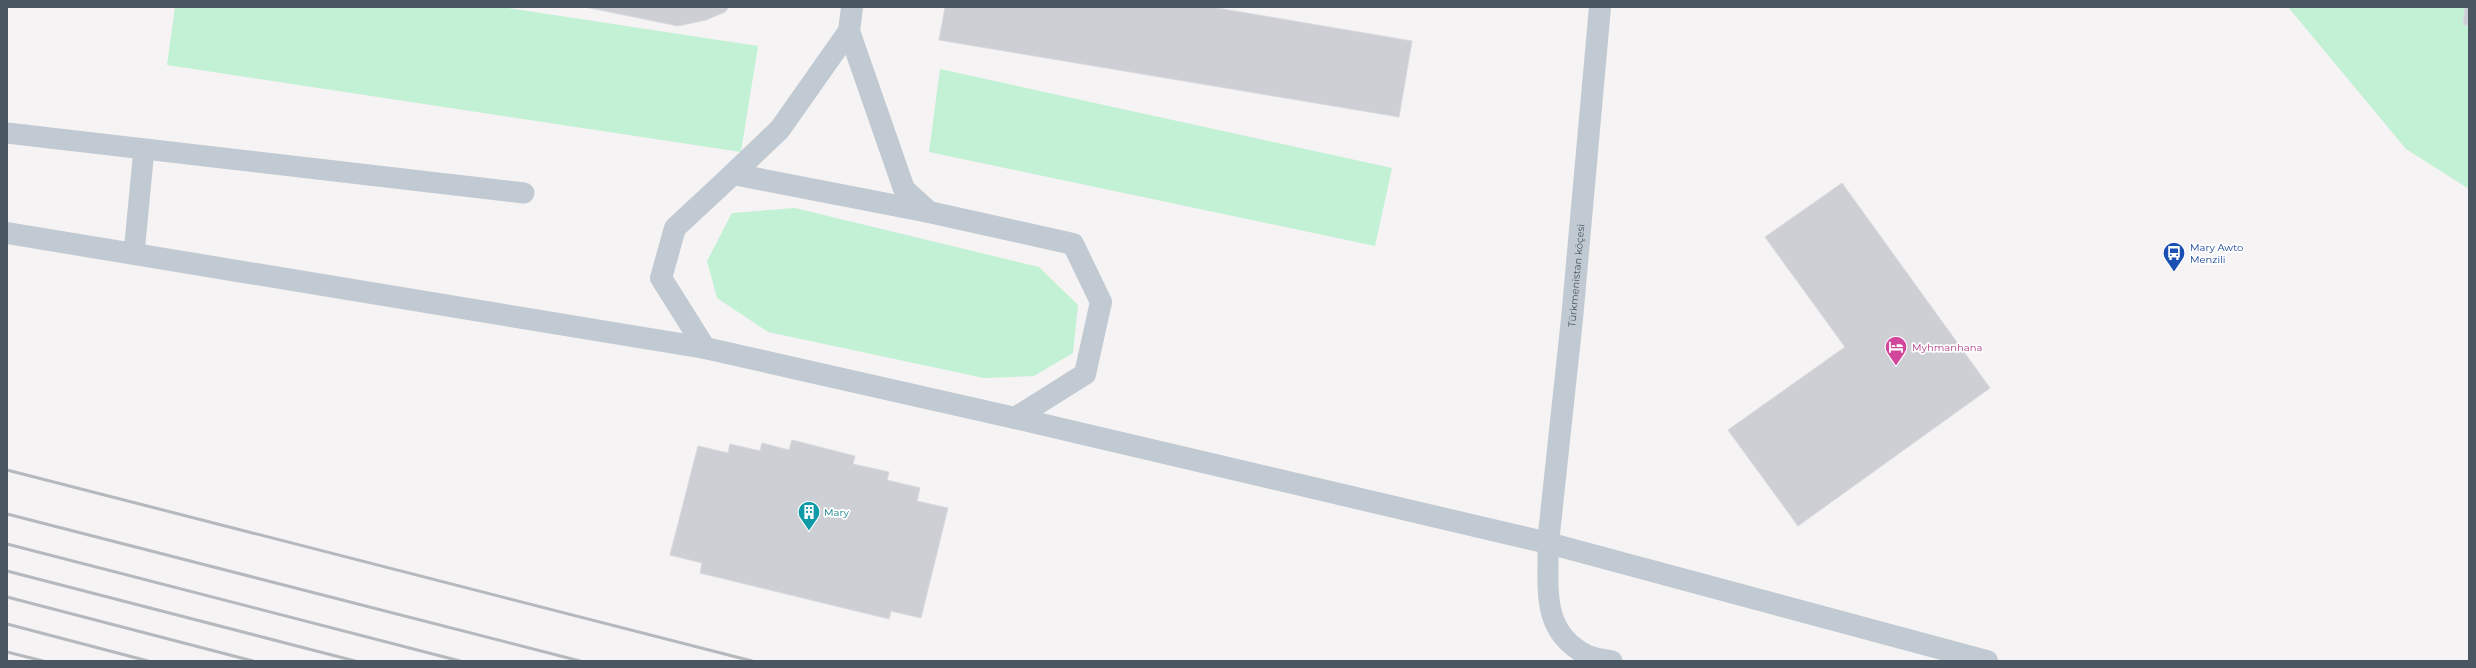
<svg xmlns="http://www.w3.org/2000/svg" width="2476" height="668" font-family="Montserrat,sans-serif">
<style>
.green{fill:#c3f1d5}
.building{fill:#cdcfd5;stroke:#d7d9de}
.lines{fill:none;stroke-linecap:round;stroke-linejoin:round}
.lane{stroke:#c1cad2;stroke-width:21}
.street{stroke:#c1cad2;stroke-width:22}
.rail{stroke:#b5b8bd;stroke-width:3}
.labels{text-anchor:middle;stroke-width:3.5;stroke-linejoin:round;paint-order:stroke}
.transit-label{font-size:10px;fill:#164399;stroke:#fff;text-anchor:start}
.street-label{font-size:10px;fill:#4a5661;stroke:#fff}
.hotel-label{font-size:10px;fill:#b23c85;stroke:#fff;text-anchor:start}
.culture-label{font-size:10px;fill:#0d838f;stroke:#fff;text-anchor:start}
</style>
<rect width="100%" height="100%" fill="#f5f3f3"/>
<!-- green -->
<path class="green" d="M 175,7 L 502,7 L 758,46 L 741,152 L 167,65 Z
M 2288,7 L 2469,7 L 2469,189 L 2406,149 Z
M 940,69 L 1392,168 L 1375,246 L 929,152 Z
M 795,208 L 1039,267 L 1078,305 L 1073,353 L 1034,376 L 984,378 L 768,332 L 717,298 L 707,261 L 732,213 Z"/>
<!-- building -->
<path class="building" d="M 585,7 L 729,7 L 725,12 L 706,20 L 678,26 Z
M 945,7 L 1211,7 L 1412,41 L 1399,117 L 939,40 Z
M 2465,7 L 2469,7 L 2469,25 L 2463,25 Z
M 1842,183 L 1990,388 L 1798,526 L 1728,430 L 1845,347 L 1765,237 Z
M 792,440 L 855,456 L 853,464 L 889,472 L 887,480 L 920,488 L 917,501 L 948,508 L 921,618 L 891,611 L 889,619 L 700,573 L 702,563 L 670,555 L 698,446 L 728,453 L 730,444 L 760,451 L 762,443 L 789,450 Z"/>
<g class="lines">
<!-- lane -->
<path class="lane" d="M 7,133 L 524,193
M 134,253 L 144,149
M 1548,543 C 1549,587 1540,630 1585,654 C 1592,658 1603,659 1612,661"/>
<!-- street -->
<g class="street">
<path d="M 849,31 L 852,7"/>
<path d="M 733,174 L 929,212 L 1073,244 L 1101,302 L 1085,374 L 1015,418 L 705,348 L 661,278 L 675,228 Z"/>
<path d="M 733,174 L 780,129 L 849,31 L 904,189 L 929,212"/>
<path d="M 7,233 L 705,348"/>
<path d="M 1015,418 L 1548,543 L 1987,661"/>
<path id="s1" d="M 1548,543 L 1572,319 L 1600,7"/>
</g>
<!-- rail -->
<path class="rail" d="M 7,470 L 752,661
M 7,514 L 580,661
M 7,544 L 460,661
M 7,571 L 355,661
M 7,597 L 253,661
M 7,624 L 148,661
M 7,652 L 43,661"/>
</g>
<!-- icons -->
<defs>
<g id="bus-pin" transform="scale(1.15)"><path d="M0 17L-7.5 6A9.5 9.5 0 1 1 7.5 6Z" fill="#1a4fb4" stroke="#fff"/><path d="M-5-6H5V4H4V6H2V4H-2V6H-4V4H-5ZM-3.5-4V0h7V-4ZM-3.5 1.2v1.5H-2V1.2ZM2 1.2v1.5H3.5V1.2Z" fill="#fff"/></g>
<g id="hotel-pin" transform="scale(1.15)"><path d="M0 17L-7.5 6A9.5 9.5 0 1 1 7.5 6Z" fill="#d1479c" stroke="#fff"/><path d="M-6-4.5h1.5V1H6V5H4.5V3h-9V5H-6ZM-4 0a1.8 1.8 0 1 1 3.6 0ZM.5 0V-2.5h3Q6-2.5 6 0Z" fill="#fff"/></g>
<g id="building-pin" transform="scale(1.15)"><path d="M0 17L-7.5 6A9.5 9.5 0 1 1 7.5 6Z" fill="#0f9aa8" stroke="#fff"/><path d="M-4-6H4V6H1V3H-1V6H-4ZM-2.5-4.3h1.7v1.8h-1.7ZM.8-4.3h1.7v1.8H.8ZM-2.5-1h1.7V.8h-1.7ZM.8-1h1.7V.8H.8Z" fill="#fff"/></g>
</defs>
<g fill-rule="evenodd">
<use href="#bus-pin" x="2174" y="253"/>
<use href="#hotel-pin" x="1896" y="347"/>
<use href="#building-pin" x="809" y="512"/>
</g>
<g class="labels">
<!-- transit labels -->
<g class="transit-label">
<text x="2190" y="251">Mary Awto<tspan x="2190" dy="12">Menzili</tspan></text>
</g>
<!-- street labels -->
<g class="street-label">
<text dy="4" stroke="none"><textPath href="#s1" startOffset="269">Türkmenistan köçesi</textPath></text>
</g>
<!-- hotel labels -->
<g class="hotel-label">
<text x="1912" y="351">Myhmanhana</text>
</g>
<!-- culture labels -->
<g class="culture-label">
<text x="824" y="516">Mary</text>
</g>
</g>
<!-- border -->
<rect width="2476" height="668" fill="none" stroke="#4a5661" stroke-width="16"/>
</svg>
